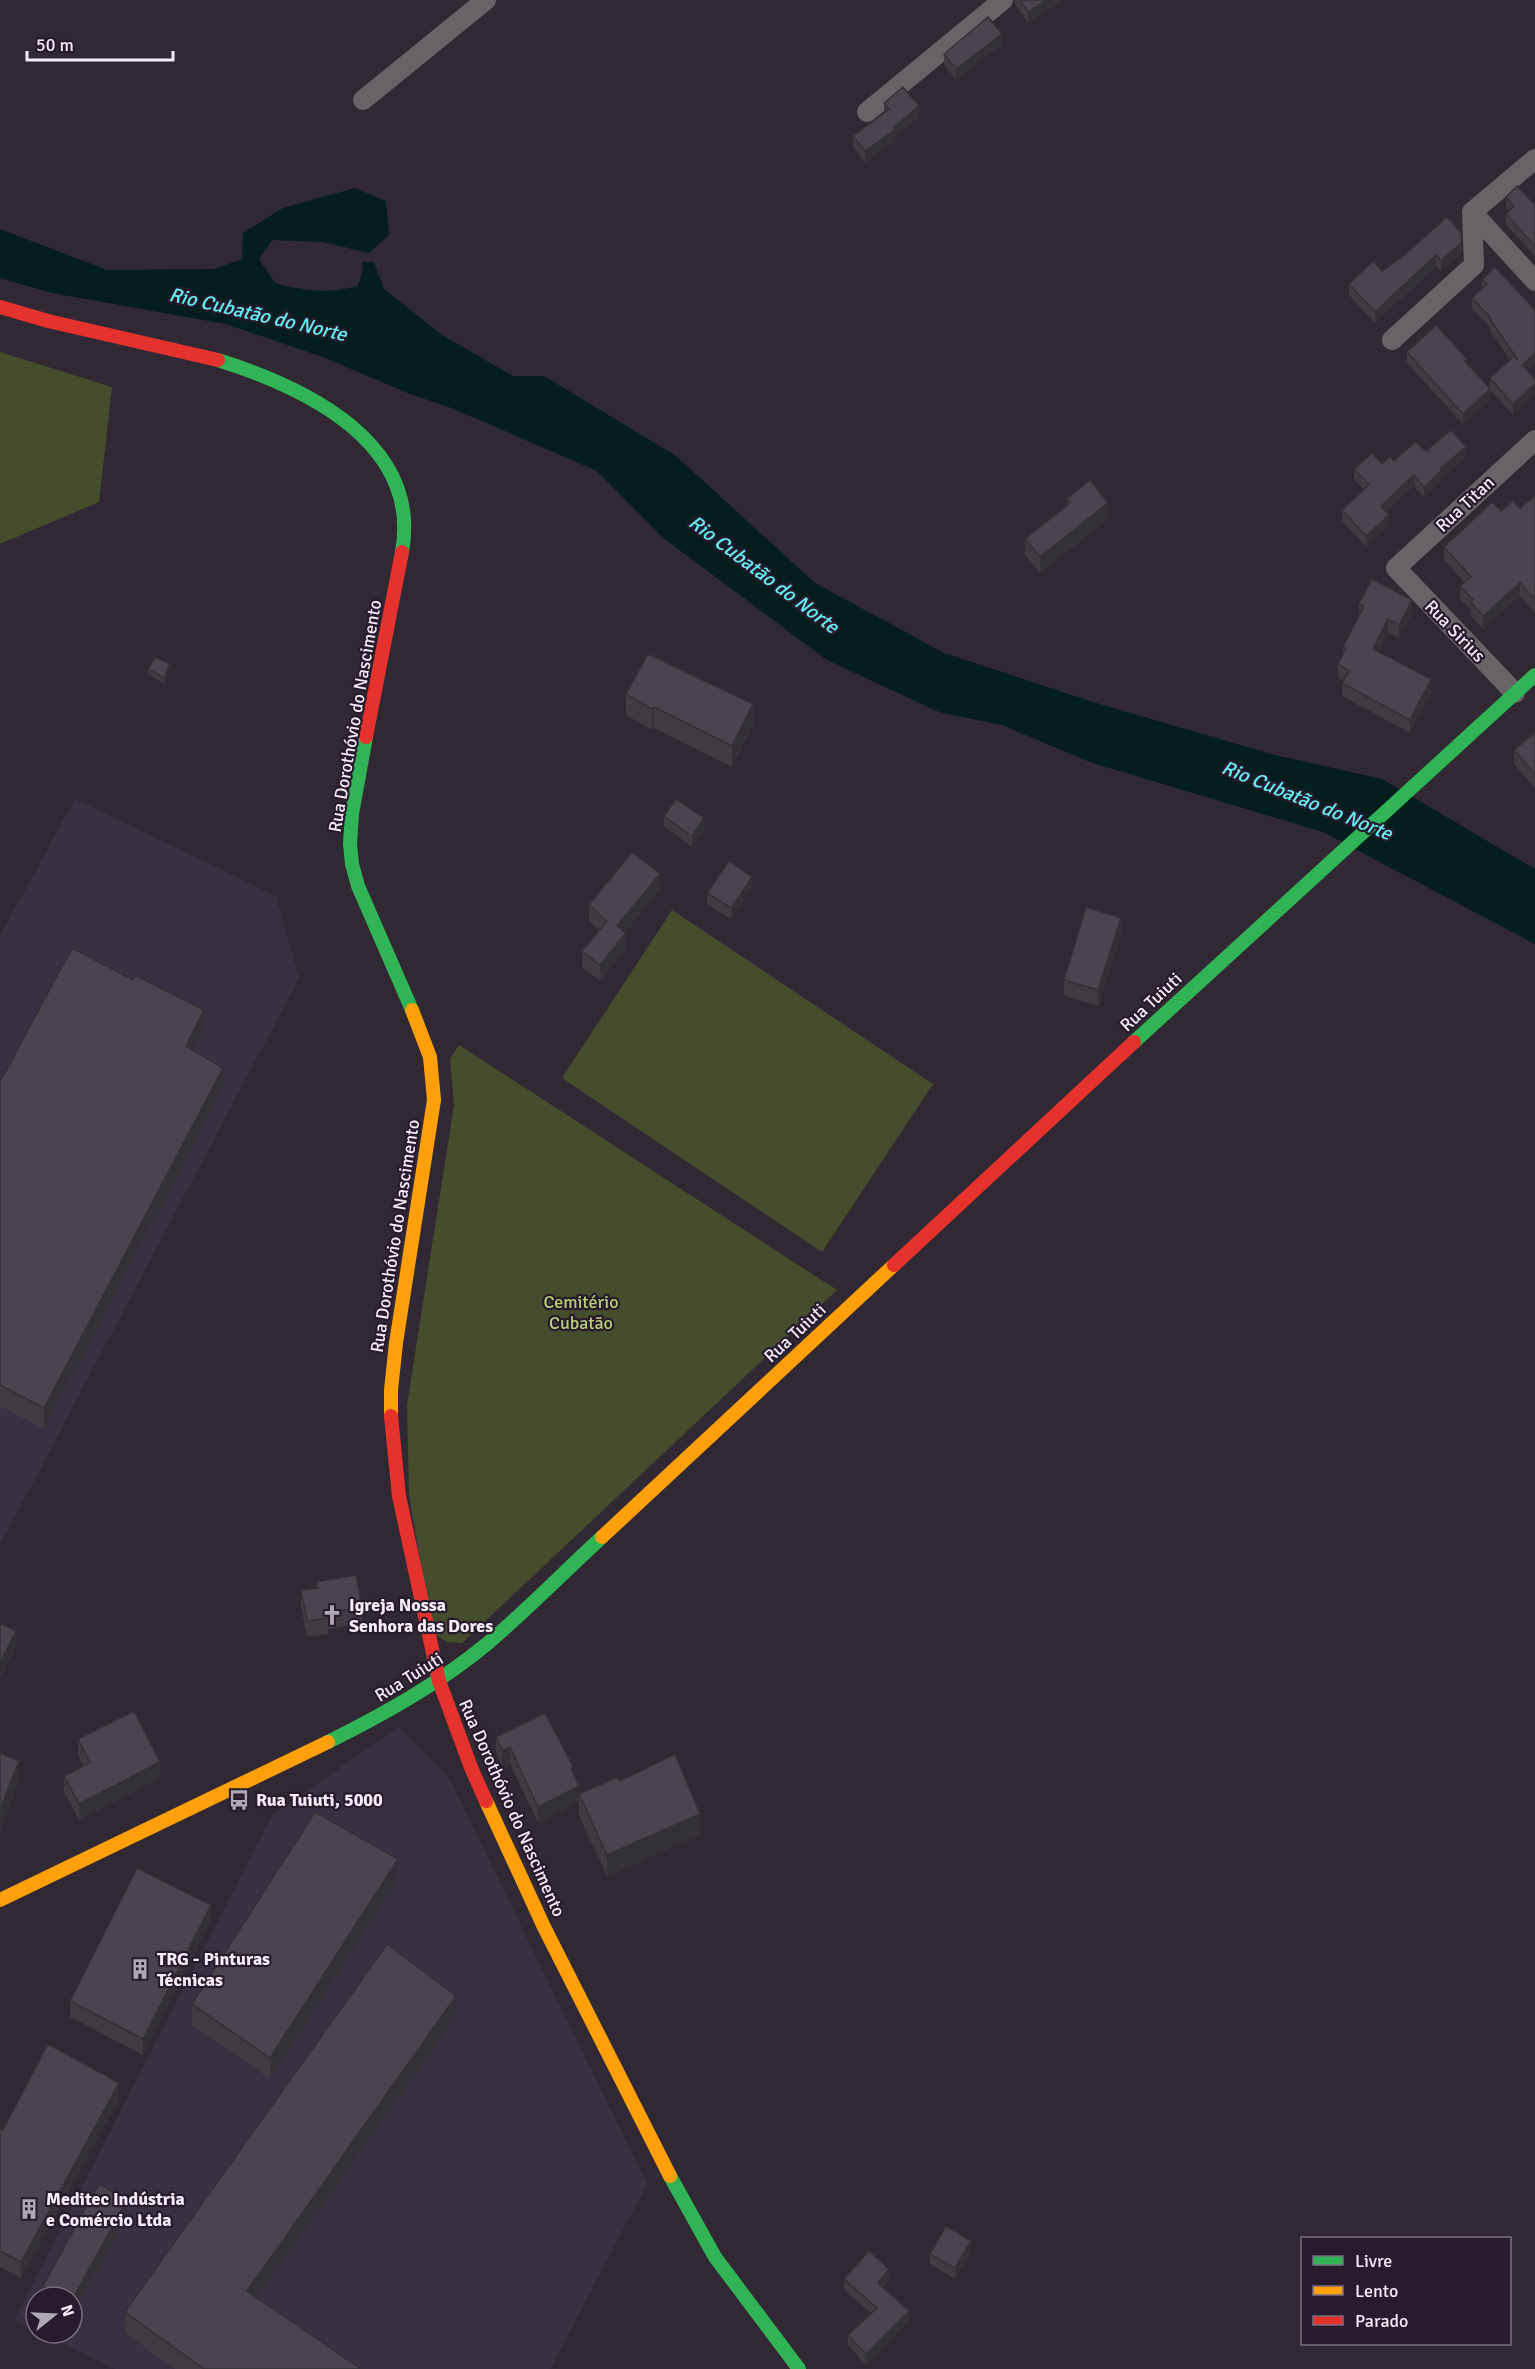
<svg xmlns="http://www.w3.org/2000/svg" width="1535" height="2369" font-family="Signika,sans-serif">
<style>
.industrial{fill:#373141}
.green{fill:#454d2c}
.water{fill:#041d1f}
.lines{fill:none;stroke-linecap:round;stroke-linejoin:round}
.street{stroke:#686366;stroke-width:20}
.fast{stroke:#30b455;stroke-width:14}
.slow{stroke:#ff9f0a;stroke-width:14}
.jam{stroke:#e5322d;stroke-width:14}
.wall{fill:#403a43}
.shaded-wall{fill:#343037}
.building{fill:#4a444e;stroke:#343037;stroke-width:1.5}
.labels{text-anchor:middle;stroke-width:4.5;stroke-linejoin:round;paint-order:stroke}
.street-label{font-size:18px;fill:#f4ecf9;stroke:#271b2d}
.park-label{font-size:18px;fill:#b7d073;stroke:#271b2d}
.poi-label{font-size:18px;font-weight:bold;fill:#f4ecf9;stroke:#271b2d;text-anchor:start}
.water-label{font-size:20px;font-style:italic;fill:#62f2f6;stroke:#271b2d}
</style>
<rect width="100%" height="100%" fill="#302933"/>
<!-- industrial -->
<path class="industrial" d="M 75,799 L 276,896 L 299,978 L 0,1545 L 0,936 Z
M 399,1727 L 448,1776 L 647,2184 L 550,2369 L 115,2369 L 41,2333 L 72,2333 L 72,2297 L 36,2297 L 36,2331 L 14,2320 L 272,1815 Z"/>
<!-- green -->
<path class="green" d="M 0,352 L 112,387 L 99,502 L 0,544 Z
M 672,910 L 933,1084 L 822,1252 L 562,1078 Z
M 459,1045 L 837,1290 L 462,1643 L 447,1642 L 433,1633 L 409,1495 L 407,1405 L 454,1105 L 450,1059 Z"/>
<!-- water -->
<path class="water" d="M 355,188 L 386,201 L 389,235 L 369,253 L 323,242 L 272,240 L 259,259 L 275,283 C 302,291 330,294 358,286 L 363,270 L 362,262 L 374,262 L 384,289 L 442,335 L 513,376 L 544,376 L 676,456 L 815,583 L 944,653 L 1096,703 L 1275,755 L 1382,779 L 1535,869 L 1535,944 L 1323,832 L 1090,762 L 1002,725 L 939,712 L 827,660 L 662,537 L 597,471 L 454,409 L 410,394 L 323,357 L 226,324 L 52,293 L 0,278 L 0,229 L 107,270 L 215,269 L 242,259 L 243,233 L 283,208 Z"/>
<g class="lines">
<!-- street -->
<path class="street" d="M 363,100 L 486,0
M 867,112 L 1003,0
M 1472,212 L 1535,281
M 1392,340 L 1474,265 L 1472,212 L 1535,159
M 1515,693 L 1396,568 L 1535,440"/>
<!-- fast -->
<path class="fast" d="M 218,360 C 304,387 422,442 402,552
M 366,737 L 352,814 L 350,844 L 352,864 L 358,886 L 412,1010
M 1134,1042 L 1535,675
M 328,1742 C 384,1714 440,1683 488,1643 C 527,1610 564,1572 602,1537
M 670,2176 L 715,2257 L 799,2369"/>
<!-- slow -->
<path class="slow" d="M 391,1416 L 391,1390 L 396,1343 L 434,1100 L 430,1057 L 412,1010
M 602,1537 L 894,1265
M 486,1801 L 544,1927 L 670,2176
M 0,1900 L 328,1742"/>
<!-- jam -->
<path class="jam" d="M 0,307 L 48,321 L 218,360
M 366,737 L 402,552
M 894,1265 L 1134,1042
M 391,1416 L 399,1496 L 439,1681 L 472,1770 L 486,1801"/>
</g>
<!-- wall -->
<path class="wall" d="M 1014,0 L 1063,0 L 1028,23 L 1014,2 Z
M 1002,44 L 956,80 L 944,64 L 944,54 Z
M 884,103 L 919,117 L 895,137 L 895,141 L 865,162 L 853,147 L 853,136 L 884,113 Z
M 1506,197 L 1535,205 L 1535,257 L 1506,224 L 1506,214 L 1509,211 L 1506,208 Z
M 1462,253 L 1441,271 L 1436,266 L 1375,323 L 1349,295 L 1349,284 L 1382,271 L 1402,257 Z
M 1482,280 L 1535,310 L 1535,363 L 1527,371 L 1513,415 L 1490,390 L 1490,400 L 1463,424 L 1407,363 L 1407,352 L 1467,363 L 1490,388 L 1490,378 L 1510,360 L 1490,330 L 1490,327 L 1472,309 L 1472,298 L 1482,288 Z
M 1426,451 L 1466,458 L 1442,478 L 1442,480 L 1424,497 L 1414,486 L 1386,512 L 1389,525 L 1366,546 L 1342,521 L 1342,510 L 1364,490 L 1354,479 L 1354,469 L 1394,461 Z
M 1535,496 L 1535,613 L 1520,596 L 1483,629 L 1471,616 L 1471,610 L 1460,599 L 1460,586 L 1464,582 L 1444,560 L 1444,547 L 1501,511 L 1520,508 Z
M 1067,499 L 1108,519 L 1040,573 L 1025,555 L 1025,539 L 1067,506 Z
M 1359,604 L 1412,614 L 1399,638 L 1388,632 L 1378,652 L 1431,692 L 1410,733 L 1342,696 L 1342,683 L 1343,681 L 1338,678 L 1338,664 L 1343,655 L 1343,647 L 1359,614 Z
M 148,669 L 170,670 L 164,683 L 148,675 Z
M 626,694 L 753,725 L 732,767 L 654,728 L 652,730 L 626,715 Z
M 1535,732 L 1535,788 L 1514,764 L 1514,750 Z
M 664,816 L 704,829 L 692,847 L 664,826 Z
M 752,887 L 731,919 L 707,904 L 707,893 Z
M 660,890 L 625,932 L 626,949 L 600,981 L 582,967 L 582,951 L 599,930 L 589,921 L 589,905 Z
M 1121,934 L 1098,1006 L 1064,996 L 1064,980 Z
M 204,1031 L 194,1051 L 223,1089 L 44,1429 L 0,1406 L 0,1082 Z
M 316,1582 L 362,1607 L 362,1623 L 328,1629 L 328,1634 L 307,1637 L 301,1606 L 301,1590 L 316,1588 Z
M 496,1737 L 573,1773 L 579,1794 L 620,1781 L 700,1835 L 607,1876 L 579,1816 L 579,1802 L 538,1823 L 510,1763 L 502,1766 L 496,1753 Z
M 78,1739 L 160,1778 L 79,1820 L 64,1792 L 64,1776 L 83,1766 L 78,1755 Z
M 398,1880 L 270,2079 L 192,2025 L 192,2004 Z
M 211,1921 L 143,2055 L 70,2017 L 70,2001 Z
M 456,2017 L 257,2298 L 361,2369 L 175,2369 L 125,2333 L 125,2312 Z
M 119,2099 L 21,2278 L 0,2267 L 0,2128 L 3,2130 Z
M 127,2216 L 72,2316 L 72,2297 L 43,2297 L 43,2286 Z
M 971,2252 L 955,2279 L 930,2264 L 930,2254 Z
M 844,2279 L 889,2280 L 883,2287 L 909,2321 L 866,2365 L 848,2345 L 848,2335 L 871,2313 L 844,2290 Z"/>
<!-- shaded-wall -->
<path class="shaded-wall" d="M 1047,0 L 1063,0 L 1028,23 L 1028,12 Z
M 1002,34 L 1002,44 L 956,80 L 956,69 Z
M 919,106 L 919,117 L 895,137 L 895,141 L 865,162 L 865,151 Z
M 1462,242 L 1462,253 L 1441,271 L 1441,261 Z
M 1436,255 L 1436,266 L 1375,323 L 1375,312 Z
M 1535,353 L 1535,363 L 1522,375 L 1522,365 Z
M 1535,384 L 1535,395 L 1513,415 L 1513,404 Z
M 1490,389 L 1490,400 L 1463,424 L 1463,414 Z
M 1466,447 L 1466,458 L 1442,478 L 1442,480 L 1424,497 L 1424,487 L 1441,468 Z
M 1414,475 L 1414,486 L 1381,517 L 1381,506 Z
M 1108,503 L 1108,519 L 1040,573 L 1040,557 Z
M 1389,515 L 1389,525 L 1366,546 L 1366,536 Z
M 1520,583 L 1520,596 L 1483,629 L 1483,616 Z
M 1412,600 L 1412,614 L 1399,638 L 1399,625 Z
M 1388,619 L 1388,632 L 1373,662 L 1373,649 Z
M 170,664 L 170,670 L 164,683 L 164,678 Z
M 1431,679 L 1431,692 L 1410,733 L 1410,720 Z
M 753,704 L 753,725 L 732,767 L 732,746 Z
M 654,707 L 654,728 L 652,730 L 652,709 Z
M 704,818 L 704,829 L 692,847 L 692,836 Z
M 660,874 L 660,890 L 617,942 L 617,926 Z
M 752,877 L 752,887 L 731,919 L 731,908 Z
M 1121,918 L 1121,934 L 1098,1006 L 1098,990 Z
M 626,933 L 626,949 L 600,981 L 600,965 Z
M 204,1010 L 204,1031 L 186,1067 L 186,1046 Z
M 223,1068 L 223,1089 L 44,1429 L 44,1408 Z
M 16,1631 L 16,1647 L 0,1679 L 0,1663 Z
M 510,1747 L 510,1763 L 502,1766 L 502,1750 Z
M 19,1761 L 19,1782 L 0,1831 L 0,1810 Z
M 160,1762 L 160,1778 L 79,1820 L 79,1804 Z
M 579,1786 L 579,1802 L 538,1823 L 538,1807 Z
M 700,1814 L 700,1835 L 607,1876 L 607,1855 Z
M 398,1859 L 398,1880 L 270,2079 L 270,2058 Z
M 211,1905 L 211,1921 L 143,2055 L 143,2039 Z
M 456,1996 L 456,2017 L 247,2312 L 247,2291 Z
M 119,2083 L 119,2099 L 21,2278 L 21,2262 Z
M 127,2200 L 127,2216 L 72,2316 L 72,2300 Z
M 971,2241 L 971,2252 L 955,2279 L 955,2268 Z
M 889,2269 L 889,2280 L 878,2294 L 878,2283 Z
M 909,2311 L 909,2321 L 866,2365 L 866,2354 Z"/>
<!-- building -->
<path class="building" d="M 1020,0 L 1047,0 L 1028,12 Z
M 988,17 L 1002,34 L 956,69 L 944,54 Z
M 903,87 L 919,106 L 893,128 L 895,130 L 865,151 L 853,136 L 889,109 L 884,103 Z
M 1517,186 L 1535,205 L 1535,246 L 1506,214 L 1514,206 L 1506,197 Z
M 1447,217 L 1461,233 L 1462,242 L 1441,261 L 1436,255 L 1375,312 L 1349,284 L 1373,261 L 1382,271 L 1402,257 Z
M 1495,267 L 1535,310 L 1535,353 L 1522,365 L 1535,379 L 1535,384 L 1513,404 L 1490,378 L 1514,356 L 1518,360 L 1490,319 L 1491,318 L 1472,298 L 1487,284 L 1482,280 Z
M 1436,325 L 1467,359 L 1465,361 L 1490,389 L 1463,414 L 1407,352 Z
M 1451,430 L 1466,447 L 1441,468 L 1442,470 L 1424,487 L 1414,475 L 1381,506 L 1389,515 L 1366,536 L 1342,510 L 1369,485 L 1354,469 L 1372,453 L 1382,464 L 1390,456 L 1394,461 L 1415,442 L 1426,451 Z
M 1090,480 L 1108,503 L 1040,557 L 1025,539 L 1070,503 L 1067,499 Z
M 1535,496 L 1535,599 L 1520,583 L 1483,616 L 1471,602 L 1473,600 L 1460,586 L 1471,577 L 1444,547 L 1492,502 L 1501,511 L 1513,501 L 1520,508 Z
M 1372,579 L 1412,600 L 1399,625 L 1388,619 L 1373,649 L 1431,679 L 1410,720 L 1342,683 L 1349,671 L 1338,664 L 1346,648 L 1343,647 L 1364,606 L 1359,604 Z
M 648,654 L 753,704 L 732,746 L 654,707 L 652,709 L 626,694 Z
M 155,657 L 170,664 L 164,678 L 148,669 Z
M 1535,732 L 1535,774 L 1514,750 Z
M 676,799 L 704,818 L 692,836 L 664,816 Z
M 632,852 L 660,874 L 617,926 L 626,933 L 600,965 L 582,951 L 607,921 L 589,905 Z
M 729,861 L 752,877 L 731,908 L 707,893 Z
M 1086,907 L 1121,918 L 1098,990 L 1064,980 Z
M 72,948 L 133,980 L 135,975 L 204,1010 L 186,1046 L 223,1068 L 44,1408 L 0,1385 L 0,1082 Z
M 356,1575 L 362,1607 L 328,1613 L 328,1618 L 307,1621 L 301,1590 L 318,1588 L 316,1582 Z
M 0,1623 L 16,1631 L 0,1663 Z
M 134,1711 L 160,1762 L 79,1804 L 64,1776 L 90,1763 L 78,1739 Z
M 545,1713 L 573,1766 L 571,1768 L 579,1786 L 538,1807 L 510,1747 L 502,1750 L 496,1737 Z
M 0,1753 L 19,1761 L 0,1810 Z
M 675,1754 L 700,1814 L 607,1855 L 579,1794 L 618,1777 L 620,1781 Z
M 315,1812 L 398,1859 L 270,2058 L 192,2004 Z
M 137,1868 L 211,1905 L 143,2039 L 70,2001 Z
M 387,1944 L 456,1996 L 247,2291 L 361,2369 L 204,2369 L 125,2312 Z
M 48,2044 L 119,2083 L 21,2262 L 0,2251 L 0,2128 L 3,2130 Z
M 99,2184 L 127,2200 L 72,2300 L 72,2297 L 62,2297 L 43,2286 Z
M 946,2226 L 971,2241 L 955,2268 L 930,2254 Z
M 869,2251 L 889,2269 L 878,2283 L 909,2311 L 866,2354 L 848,2335 L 877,2308 L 844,2279 Z"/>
<!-- icons -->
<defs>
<g id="church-bare" transform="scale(1.62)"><path d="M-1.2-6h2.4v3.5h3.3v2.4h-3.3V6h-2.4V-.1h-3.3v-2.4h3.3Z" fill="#afa8b4" stroke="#271b2d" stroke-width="2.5" paint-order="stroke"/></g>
<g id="bus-bare" transform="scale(1.62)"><path d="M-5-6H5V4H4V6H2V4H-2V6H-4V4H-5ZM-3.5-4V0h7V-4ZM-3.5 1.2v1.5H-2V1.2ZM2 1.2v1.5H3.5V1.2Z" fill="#afa8b4" stroke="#271b2d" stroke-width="2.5" paint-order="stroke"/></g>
<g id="building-bare" transform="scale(1.62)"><path d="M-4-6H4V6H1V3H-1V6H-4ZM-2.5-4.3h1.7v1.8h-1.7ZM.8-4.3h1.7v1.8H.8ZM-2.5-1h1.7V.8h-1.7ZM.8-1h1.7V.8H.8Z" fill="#afa8b4" stroke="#271b2d" stroke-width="2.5" paint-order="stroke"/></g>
</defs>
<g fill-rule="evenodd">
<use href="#church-bare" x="332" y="1615"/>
<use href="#bus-bare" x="239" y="1800"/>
<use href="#building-bare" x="140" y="1969"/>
<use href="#building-bare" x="29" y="2209"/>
</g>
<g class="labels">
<!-- street labels -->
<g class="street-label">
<text transform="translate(1465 504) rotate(-43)" y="6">Rua Titan</text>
<text transform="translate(1455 631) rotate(46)" y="6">Rua Sirius</text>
<text transform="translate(355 716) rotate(-80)" y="6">Rua Dorothóvio do Nascimento</text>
<text transform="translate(1151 1002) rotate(-43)" y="6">Rua Tuiuti</text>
<text transform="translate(395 1236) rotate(-81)" y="6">Rua Dorothóvio do Nascimento</text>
<text transform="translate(795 1333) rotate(-43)" y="6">Rua Tuiuti</text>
<text transform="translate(409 1677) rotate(-32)" y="6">Rua Tuiuti</text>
<text transform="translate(512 1808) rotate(66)" y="6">Rua Dorothóvio do Nascimento</text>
</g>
<!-- park labels -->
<g class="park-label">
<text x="581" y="1308">Cemitério<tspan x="581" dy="21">Cubatão</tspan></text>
</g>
<!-- poi labels -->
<g class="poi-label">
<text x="349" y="1611">Igreja Nossa<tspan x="349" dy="21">Senhora das Dores</tspan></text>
<text x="256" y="1806">Rua Tuiuti, 5000</text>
<text x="157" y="1965">TRG - Pinturas<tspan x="157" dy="21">Técnicas</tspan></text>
<text x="46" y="2205">Meditec Indústria<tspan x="46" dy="21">e Comércio Ltda</tspan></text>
</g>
<!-- water labels -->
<g class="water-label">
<text transform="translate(258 314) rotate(13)" y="7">Rio Cubatão do Norte</text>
<text transform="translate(764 574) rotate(37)" y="7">Rio Cubatão do Norte</text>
<text transform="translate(1307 800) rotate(22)" y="7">Rio Cubatão do Norte</text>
</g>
</g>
<!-- legend -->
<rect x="1301" y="2237" width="210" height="108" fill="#271b2d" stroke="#796f7f" stroke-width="1.5"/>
<rect x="1313" y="2256" width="30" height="9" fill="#30b455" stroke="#796f7f" stroke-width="1.5"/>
<text x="1355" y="2267" font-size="18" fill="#f4ecf9">Livre</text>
<rect x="1313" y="2286" width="30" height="9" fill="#ff9f0a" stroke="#796f7f" stroke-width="1.5"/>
<text x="1355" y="2297" font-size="18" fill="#f4ecf9">Lento</text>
<rect x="1313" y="2316" width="30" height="9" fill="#e5322d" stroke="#796f7f" stroke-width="1.5"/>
<text x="1355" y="2327" font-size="18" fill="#f4ecf9">Parado</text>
<!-- north arrow -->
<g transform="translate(54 2315) rotate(72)"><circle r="28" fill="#271b2d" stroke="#796f7f" stroke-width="1.5"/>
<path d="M0-4.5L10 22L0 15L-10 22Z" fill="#afa8b4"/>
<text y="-9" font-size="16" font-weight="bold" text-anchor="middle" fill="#f4ecf9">N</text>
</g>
<!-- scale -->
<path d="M27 51v9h146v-9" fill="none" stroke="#f4ecf9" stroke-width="3"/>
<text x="36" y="51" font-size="18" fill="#f4ecf9" stroke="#271b2d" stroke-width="4.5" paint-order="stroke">50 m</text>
</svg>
